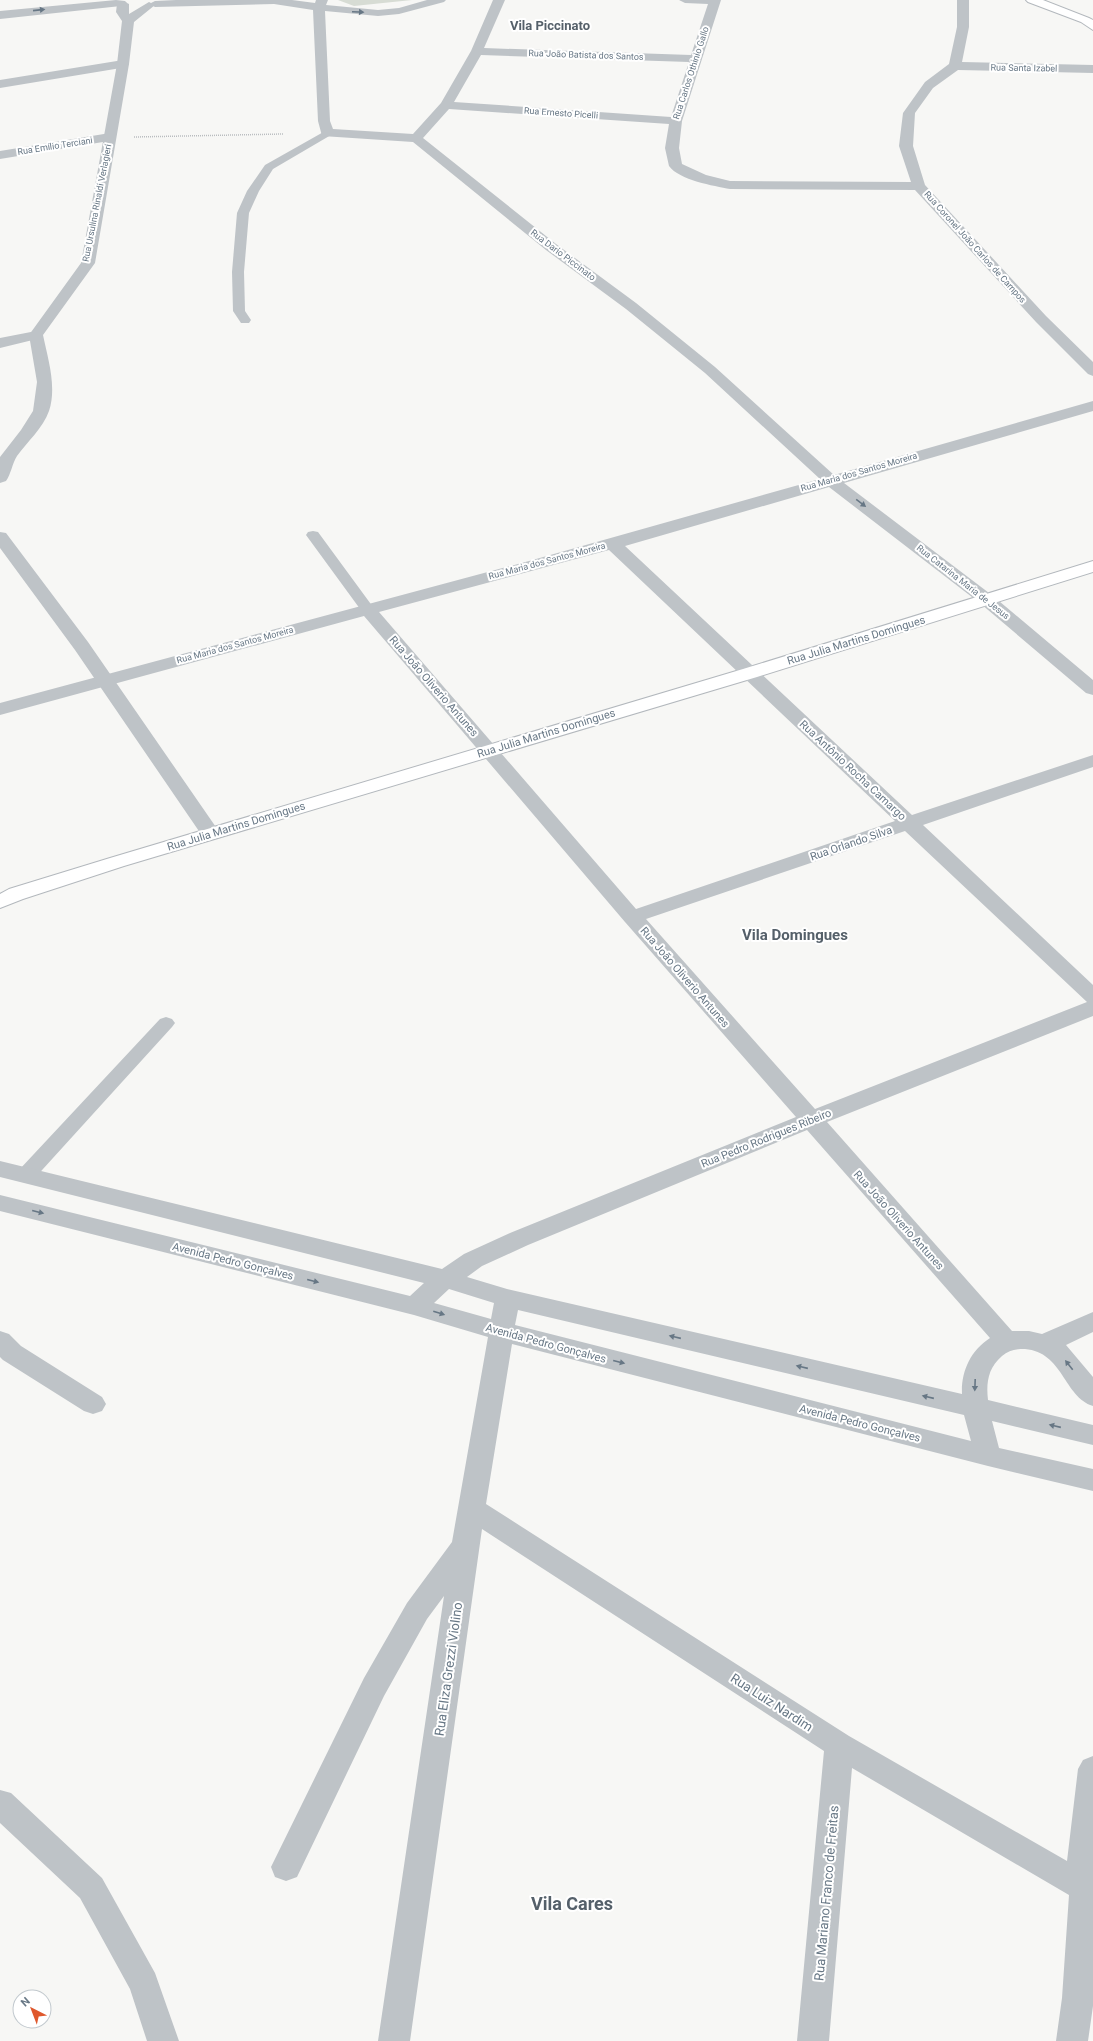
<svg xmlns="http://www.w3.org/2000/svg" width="1093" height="2041" font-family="Roboto,sans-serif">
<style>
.green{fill:#d7dcd4}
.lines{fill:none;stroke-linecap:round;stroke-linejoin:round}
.secondary-casing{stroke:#b3b8bd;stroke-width:2}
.path{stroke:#b9bcbf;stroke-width:1.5;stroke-dasharray:1 1;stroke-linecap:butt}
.service{fill:#bec3c7;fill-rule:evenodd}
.minor{fill:#bec3c7;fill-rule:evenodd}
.tertiary{fill:#bec3c7;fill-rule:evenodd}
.secondary{fill:#fff;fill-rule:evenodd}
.oneway{fill:#677785}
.labels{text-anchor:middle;stroke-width:4;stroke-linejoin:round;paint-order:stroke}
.far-street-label{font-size:9px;fill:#677785;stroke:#fff}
.street-label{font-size:11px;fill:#677785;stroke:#fff}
.far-district-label{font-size:13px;font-weight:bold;fill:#55606a;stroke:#fff}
.near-street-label{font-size:13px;fill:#677785;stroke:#fff}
.district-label{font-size:15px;font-weight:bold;fill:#55606a;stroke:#fff}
.near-district-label{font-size:18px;font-weight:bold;fill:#55606a;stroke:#fff}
</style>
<rect width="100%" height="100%" fill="#f7f7f5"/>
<!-- green -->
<path class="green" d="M 338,0 L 412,0 L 354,6 Z"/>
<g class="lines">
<!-- secondary casing -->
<g class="secondary-casing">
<path id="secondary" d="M 1026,0 L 1043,0 L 1089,18 L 1093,20 L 1093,30 L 1081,22 L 1028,2 Z
M 1093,561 L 1093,572 L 757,677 L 124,866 L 23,899 L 0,908 L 0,894 L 9,889 L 110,858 L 743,669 Z"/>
</g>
<!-- path -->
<path class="path" d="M 134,137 L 283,134"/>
<!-- service -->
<path class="service" d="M 327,130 L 332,133 L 331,135 L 273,169 L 259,191 L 249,213 L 244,272 L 245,311 L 251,320 L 249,323 L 241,323 L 233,311 L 232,272 L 237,213 L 247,191 L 265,165 Z
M 313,531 L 318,532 L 373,607 L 375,610 L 373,613 L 363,613 L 306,535 L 308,532 Z
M 166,1017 L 172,1019 L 175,1023 L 172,1027 L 33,1180 L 26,1182 L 19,1180 L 16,1175 L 19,1170 L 160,1019 Z"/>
<!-- minor -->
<path class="minor" d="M 116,0 L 125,1 L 127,3 L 121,6 L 0,19 L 0,11 Z
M 176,0 L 292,0 L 315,3 L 316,0 L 328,0 L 326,5 L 378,10 L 399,8 L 427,0 L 446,0 L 444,2 L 399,14 L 378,16 L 325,11 L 330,121 L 333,129 L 413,134 L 441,103 L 471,51 L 493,0 L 505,0 L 484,48 L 691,55 L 708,4 L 685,3 L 679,0 L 721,0 L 682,121 L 679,148 L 682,164 L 706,175 L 730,181 L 911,182 L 899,146 L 903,113 L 925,82 L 949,64 L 957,27 L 957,0 L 969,0 L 969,27 L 962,62 L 1093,65 L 1093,73 L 958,70 L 933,88 L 915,113 L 913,146 L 925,185 L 1046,316 L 1093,362 L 1093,376 L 1088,374 L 1036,322 L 915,190 L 730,189 C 714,186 679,180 669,166 L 665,148 L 669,124 L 449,109 L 423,138 L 556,244 L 636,303 L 715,367 L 834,475 L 1093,401 L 1093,411 L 844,483 L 993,596 L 1093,680 L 1093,695 L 1086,693 L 981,604 L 829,487 L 625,546 L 912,815 L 1093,755 L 1093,767 L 923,825 L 1093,985 L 1093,1016 L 827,1122 L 1012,1331 L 1029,1331 L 1042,1334 L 1093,1312 L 1093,1332 L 1066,1345 L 1093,1377 L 1093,1406 C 1064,1397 1063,1352 1025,1349 C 1016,1349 1009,1350 1002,1356 C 988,1368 986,1383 988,1400 L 1093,1425 L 1093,1445 L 992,1421 L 999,1448 L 1093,1469 L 1093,1491 L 988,1466 L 512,1344 L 486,1504 L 849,1736 L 1067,1861 L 1078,1769 L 1083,1760 L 1093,1756 L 1093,2006 L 1088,2041 L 1056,2041 L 1062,1998 L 1069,1895 L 852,1768 L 829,2041 L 797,2041 L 824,1751 L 482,1529 L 410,2041 L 378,2041 L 444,1596 L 427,1619 L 384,1696 L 297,1877 L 286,1881 L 275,1877 L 271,1867 L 364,1678 L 407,1603 L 452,1542 L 488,1337 L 414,1315 L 0,1211 L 0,1195 L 410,1296 L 424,1283 L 0,1177 L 0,1161 L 442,1269 L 464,1254 L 510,1233 L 796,1117 L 625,922 L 364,616 L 0,715 L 0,703 L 529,561 L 820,479 L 705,373 L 626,309 L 546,250 L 413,142 L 322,136 L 318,121 L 313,10 L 274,4 L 155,7 L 149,4 L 155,1 ZM 481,55 L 689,62 L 671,117 L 454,102 ZM 609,550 L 895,821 L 636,909 L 379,612 ZM 905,831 L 1087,1002 L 815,1109 L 646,919 ZM 807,1130 L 990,1338 C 970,1351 961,1372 962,1394 L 507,1289 L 467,1277 L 482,1266 L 528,1245 ZM 449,1289 L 494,1303 L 491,1319 L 434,1303 ZM 518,1310 L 964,1415 L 971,1441 L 515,1325 Z
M 123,60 L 129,64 L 127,67 L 0,88 L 0,80 Z
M 110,133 L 115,134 L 116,137 L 115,140 L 0,159 L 0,151 Z
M 36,331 L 41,332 L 43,335 L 41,338 L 0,348 L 0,338 Z
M 0,1331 L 9,1334 L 21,1346 L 102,1397 L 106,1404 L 102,1411 L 93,1414 L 84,1411 L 3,1360 L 0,1357 Z"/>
<!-- tertiary -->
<path class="tertiary" d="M 123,1 L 129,4 L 129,14 L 149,2 L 155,5 L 134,22 L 129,64 L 95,263 L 43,335 C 48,359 57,387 49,411 C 43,428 27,442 17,456 C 12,464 11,474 6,481 L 0,483 L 0,457 L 21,430 L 33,411 L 37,382 L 29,335 L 81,263 L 117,64 L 122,21 L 116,12 L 117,4 Z
M 0,532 L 6,533 L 88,642 L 220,833 L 217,837 L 210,839 L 203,837 L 75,650 L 0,548 Z
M 0,1790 L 11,1793 L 102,1878 L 155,1973 L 179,2041 L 147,2041 L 130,1989 L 80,1898 L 0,1823 Z"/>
<!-- secondary -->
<use href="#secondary" class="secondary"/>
</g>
<!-- one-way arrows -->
<defs><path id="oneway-solid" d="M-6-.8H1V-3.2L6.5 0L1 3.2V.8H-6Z"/></defs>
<g class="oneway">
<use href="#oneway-solid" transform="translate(39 10) rotate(-6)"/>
<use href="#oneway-solid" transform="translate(358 12) rotate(3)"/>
<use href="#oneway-solid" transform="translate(861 503) rotate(37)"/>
<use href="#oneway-solid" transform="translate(38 1212) rotate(14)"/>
<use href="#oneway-solid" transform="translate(313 1281) rotate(14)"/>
<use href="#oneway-solid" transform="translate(439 1313) rotate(17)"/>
<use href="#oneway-solid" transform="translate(675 1337) rotate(-167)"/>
<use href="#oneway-solid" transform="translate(619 1362) rotate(14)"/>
<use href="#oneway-solid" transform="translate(1069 1365) rotate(-128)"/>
<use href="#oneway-solid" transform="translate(802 1367) rotate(-167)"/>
<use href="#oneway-solid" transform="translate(975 1385) rotate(92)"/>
<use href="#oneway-solid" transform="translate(928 1397) rotate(-167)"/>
<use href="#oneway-solid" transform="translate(1055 1426) rotate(-167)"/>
</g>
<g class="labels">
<!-- far-street labels -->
<g class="far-street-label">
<text transform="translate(586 55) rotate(2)" y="3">Rua João Batista dos Santos</text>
<text transform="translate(1024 68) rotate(1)" y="3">Rua Santa Izabel</text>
<text transform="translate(691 73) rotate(-72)" y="3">Rua Carlos Othinio Gallo</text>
<text transform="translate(561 113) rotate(4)" y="3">Rua Ernesto Picelli</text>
<text transform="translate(55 146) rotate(-9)" y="3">Rua Emílio Terciani</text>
<text transform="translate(97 203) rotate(-79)" y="3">Rua Ursulina Rinaldi Verlagieri</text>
<text transform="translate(975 247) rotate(48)" y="3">Rua Coronel João Carlos de Campos</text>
<text transform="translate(563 255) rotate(37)" y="3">Rua Dario Piccinato</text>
<text transform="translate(859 472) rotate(-16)" y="3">Rua Maria dos Santos Moreira</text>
<text transform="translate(547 561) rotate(-15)" y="3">Rua Maria dos Santos Moreira</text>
<text transform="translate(963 582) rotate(38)" y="3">Rua Catarina Maria de Jesus</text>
<text transform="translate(235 645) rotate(-15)" y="3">Rua Maria dos Santos Moreira</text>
</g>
<!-- street labels -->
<g class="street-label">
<text transform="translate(856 640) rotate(-17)" y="4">Rua Julia Martins Domingues</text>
<text transform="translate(434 686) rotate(49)" y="4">Rua João Oliverio Antunes</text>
<text transform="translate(546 733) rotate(-17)" y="4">Rua Julia Martins Domingues</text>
<text transform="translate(853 770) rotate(43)" y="4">Rua Antônio Rocha Camargo</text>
<text transform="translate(236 826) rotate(-17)" y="4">Rua Julia Martins Domingues</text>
<text transform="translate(851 843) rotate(-19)" y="4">Rua Orlando Silva</text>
<text transform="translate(685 977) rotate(49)" y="4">Rua João Oliverio Antunes</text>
<text transform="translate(766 1138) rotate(-22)" y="4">Rua Pedro Rodrigues Ribeiro</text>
<text transform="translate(899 1220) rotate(48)" y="4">Rua João Oliverio Antunes</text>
<text transform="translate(233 1261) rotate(14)" y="4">Avenida Pedro Gonçalves</text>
<text transform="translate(546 1343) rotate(15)" y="4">Avenida Pedro Gonçalves</text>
<text transform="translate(860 1423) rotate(14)" y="4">Avenida Pedro Gonçalves</text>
</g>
<!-- far-district labels -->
<g class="far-district-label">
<text x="550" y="30">Vila Piccinato</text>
</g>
<!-- near-street labels -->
<g class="near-street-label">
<text transform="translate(448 1669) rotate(-82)" y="5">Rua Eliza Grezzi Violino</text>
<text transform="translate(772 1702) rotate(33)" y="5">Rua Luiz Nardim</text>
<text transform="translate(826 1893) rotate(-85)" y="5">Rua Mariano Franco de Freitas</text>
</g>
<!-- district labels -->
<g class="district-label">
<text x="795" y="940">Vila Domingues</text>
</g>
<!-- near-district labels -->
<g class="near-district-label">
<text x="572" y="1910">Vila Cares</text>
</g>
</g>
<!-- north arrow -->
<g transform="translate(32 2009) rotate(318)"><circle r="19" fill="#ffffff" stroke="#c2c9ce"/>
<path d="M0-3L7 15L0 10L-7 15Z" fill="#df582d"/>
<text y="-6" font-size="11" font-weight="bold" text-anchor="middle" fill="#677785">N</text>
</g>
</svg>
